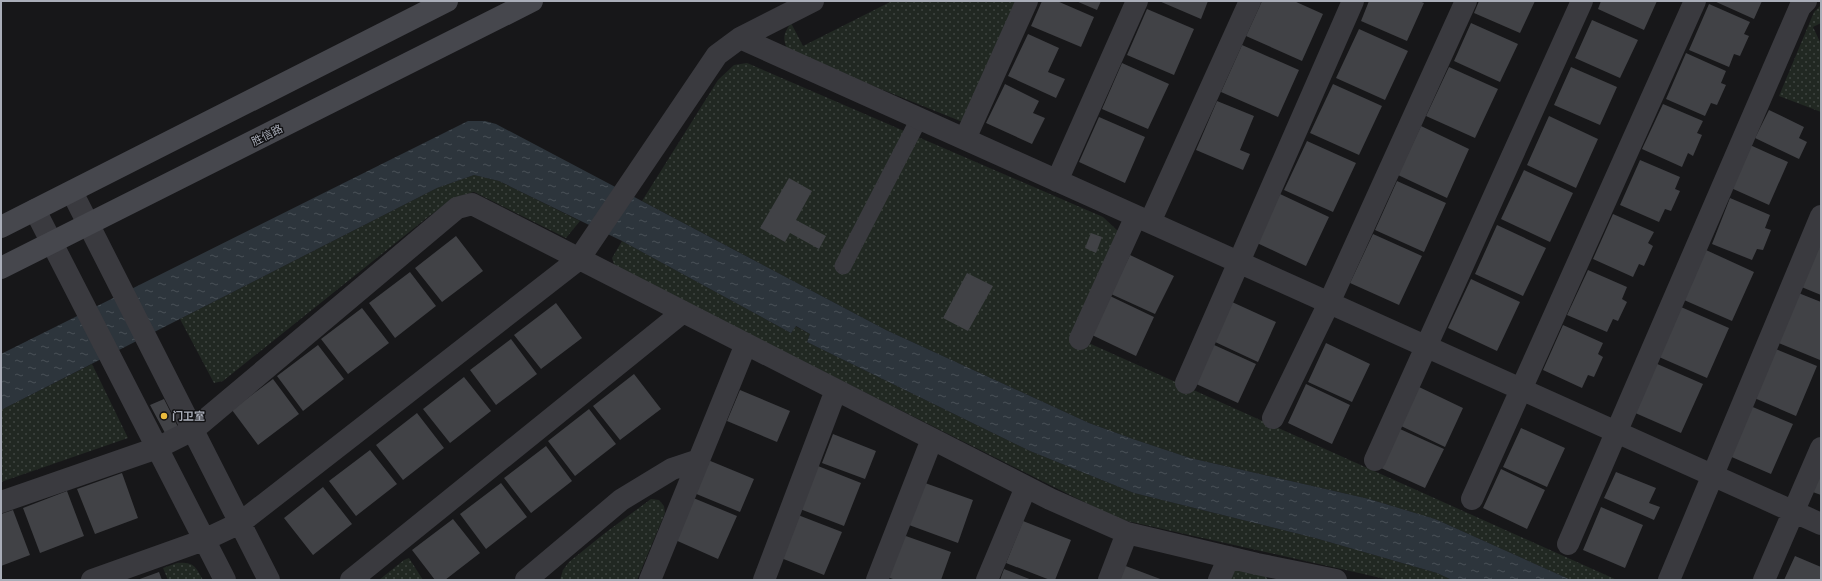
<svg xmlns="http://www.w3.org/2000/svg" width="1822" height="581" font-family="'IBM Plex Sans','Noto Sans SC',sans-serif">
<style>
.park{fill:url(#park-dots)}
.water{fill:url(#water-ripples)}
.building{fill:#414246}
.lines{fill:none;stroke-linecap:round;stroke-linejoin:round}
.lane{stroke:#3a3a3f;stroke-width:17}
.street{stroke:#3a3a3f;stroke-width:22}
.secondary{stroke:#46474d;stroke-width:22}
.poi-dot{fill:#eabb3d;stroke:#121214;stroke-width:1.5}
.labels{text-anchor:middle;stroke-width:3;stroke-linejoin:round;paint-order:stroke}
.street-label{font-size:11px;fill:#a9adb8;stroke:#121214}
.poi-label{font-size:11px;font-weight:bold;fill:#a9adb8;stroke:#121214;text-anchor:start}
</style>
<defs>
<pattern id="park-dots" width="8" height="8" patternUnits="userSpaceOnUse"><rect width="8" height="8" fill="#212822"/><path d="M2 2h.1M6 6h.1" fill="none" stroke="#3e4440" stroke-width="1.8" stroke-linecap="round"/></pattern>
<pattern id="water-ripples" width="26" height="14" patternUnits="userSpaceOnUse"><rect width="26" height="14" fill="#2d353c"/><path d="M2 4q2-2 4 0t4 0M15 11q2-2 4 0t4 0" fill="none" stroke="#495056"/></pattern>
</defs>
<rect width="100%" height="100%" fill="#171719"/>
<!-- park -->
<path class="park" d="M 892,1 L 1020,1 L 965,123 L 789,52 C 782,40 783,34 791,23 L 803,46 Z
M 1821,5 L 1821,23 L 1813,27 L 1821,44 L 1821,112 L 1779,96 L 1814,12 Z
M 747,63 L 1103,217 L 1118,231 L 1073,336 L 1617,580 L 1571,580 L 1435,519 L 1369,499 L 1190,458 L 1133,439 L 1089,423 L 886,330 L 642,201 L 718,80 L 734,65 Z
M 474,175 L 499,181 L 580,221 L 566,238 L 474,192 C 456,196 442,207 428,217 L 223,381 L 214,383 L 180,319 L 437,188 Z
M 622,241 L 791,333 L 795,326 L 810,334 L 807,342 L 1030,451 L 1134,493 L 1315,538 L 1437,573 L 1452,580 L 1390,580 L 1118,519 L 615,267 L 612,258 Z
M 92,364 L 128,438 L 1,482 L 1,410 Z
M 651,499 L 659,500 L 664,506 L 665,513 L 637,580 L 560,580 L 563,570 L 569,562 L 605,533 Z
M 409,558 L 423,580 L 379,580 L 404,560 Z
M 177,563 C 194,562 195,566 203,580 L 168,580 L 163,568 Z
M 1241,568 L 1265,575 L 1268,580 L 1230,580 L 1234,571 Z"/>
<!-- water -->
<path class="water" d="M 468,121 L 485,121 L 496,124 L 886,330 L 1089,423 L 1133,439 L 1190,458 L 1369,499 L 1435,519 L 1571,580 L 1452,580 L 1437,573 L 1315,538 L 1134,493 L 1030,451 L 807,342 L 810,334 L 796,326 L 791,333 L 622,241 L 499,181 L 474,175 L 437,188 L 1,410 L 1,354 Z"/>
<!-- building -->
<path class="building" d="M 1042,1 L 1057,1 L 1094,17 L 1081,47 L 1031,26 Z
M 1076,1 L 1101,1 L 1097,10 Z
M 1159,1 L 1208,1 L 1201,19 Z
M 1262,1 L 1294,1 L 1323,14 L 1302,61 L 1246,36 Z
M 1369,1 L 1419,1 L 1424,3 L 1407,41 L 1361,21 Z
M 1479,1 L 1535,1 L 1520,33 L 1474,13 Z
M 1601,1 L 1657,1 L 1644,30 L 1598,9 Z
M 1714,1 L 1762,1 L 1754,19 Z
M 1709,4 L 1750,22 L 1744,34 L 1749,36 L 1740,56 L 1734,54 L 1729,67 L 1689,50 Z
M 1147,9 L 1194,29 L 1174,75 L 1127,55 Z
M 1592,20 L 1638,40 L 1620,78 L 1575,58 Z
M 1471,23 L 1518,44 L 1500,82 L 1454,61 Z
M 1359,29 L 1408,51 L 1385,100 L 1336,78 Z
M 1028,34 L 1059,48 L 1048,72 L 1065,79 L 1056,98 L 1008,76 Z
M 1242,45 L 1299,70 L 1278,117 L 1221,92 Z
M 1686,53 L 1726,71 L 1721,83 L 1726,85 L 1717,105 L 1711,103 L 1705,116 L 1666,99 Z
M 1122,63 L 1169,84 L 1148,129 L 1102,109 Z
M 1449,67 L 1498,89 L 1475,138 L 1426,116 Z
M 1571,67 L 1617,87 L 1600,125 L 1554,105 Z
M 1005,84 L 1039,101 L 1033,113 L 1045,118 L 1032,144 L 986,123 Z
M 1333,84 L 1382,106 L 1359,155 L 1310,133 Z
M 1217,101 L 1254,116 L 1240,150 L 1250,154 L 1243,170 L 1196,150 Z
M 1663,104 L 1703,121 L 1697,133 L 1702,135 L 1693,156 L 1688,153 L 1682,167 L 1642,149 Z
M 1769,110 L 1804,127 L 1799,138 L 1807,142 L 1799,159 L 1755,138 Z
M 1549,116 L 1598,139 L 1576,188 L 1527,165 Z
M 1099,117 L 1145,137 L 1125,183 L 1079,162 Z
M 1421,126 L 1469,149 L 1447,198 L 1398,175 Z
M 1307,141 L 1356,163 L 1333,212 L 1284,190 Z
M 1750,145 L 1788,162 L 1769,205 L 1731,188 Z
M 1640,160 L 1680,177 L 1675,189 L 1680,191 L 1671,211 L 1665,209 L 1659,222 L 1620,205 Z
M 1524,170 L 1573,193 L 1550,242 L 1501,219 Z
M 789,178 L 812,191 L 796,220 L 826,236 L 819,249 L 790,233 L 785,242 L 760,228 Z
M 1397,181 L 1446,203 L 1424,252 L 1375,230 Z
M 1280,194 L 1329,217 L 1306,266 L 1257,243 Z
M 1730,198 L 1770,215 L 1765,228 L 1771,230 L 1763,250 L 1757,249 L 1752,260 L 1712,244 Z
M 1613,214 L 1654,232 L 1648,243 L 1653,246 L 1644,266 L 1639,264 L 1633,277 L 1593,259 Z
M 1497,225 L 1546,248 L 1523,296 L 1475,274 Z
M 1091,233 L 1102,237 L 1096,253 L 1085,248 Z
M 1373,234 L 1422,256 L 1399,305 L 1350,283 Z
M 456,236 L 483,271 L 442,302 L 415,268 Z
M 1821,238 L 1821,295 L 1799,286 Z
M 1706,250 L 1754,272 L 1732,321 L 1684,300 Z
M 1130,255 L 1174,276 L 1155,314 L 1111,294 Z
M 1588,270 L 1627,287 L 1622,299 L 1627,302 L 1618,321 L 1613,319 L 1607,332 L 1567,315 Z
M 410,272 L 436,306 L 395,338 L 369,303 Z
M 967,273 L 993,286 L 968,331 L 943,318 Z
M 1471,279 L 1520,302 L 1497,351 L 1448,328 Z
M 1796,292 L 1821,302 L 1820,360 L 1776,342 Z
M 1110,296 L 1154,317 L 1136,356 L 1092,335 Z
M 1232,302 L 1276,322 L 1258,362 L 1213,341 Z
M 556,303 L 582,338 L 541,369 L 514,335 Z
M 1681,307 L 1729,328 L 1707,378 L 1659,357 Z
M 362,308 L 389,343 L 348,374 L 321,339 Z
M 1563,325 L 1603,343 L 1598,354 L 1603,357 L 1594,377 L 1588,375 L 1582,388 L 1543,370 Z
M 511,339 L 537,374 L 496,405 L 470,370 Z
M 1326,343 L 1370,364 L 1352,402 L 1308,382 Z
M 1212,344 L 1256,364 L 1238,403 L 1194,383 Z
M 318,345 L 344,379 L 303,411 L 277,376 Z
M 1773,348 L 1817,366 L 1796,416 L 1752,397 Z
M 1655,363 L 1703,384 L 1681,433 L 1633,412 Z
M 634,374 L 661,409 L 620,440 L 593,406 Z
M 464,377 L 491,411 L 450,443 L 423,409 Z
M 273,379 L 299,414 L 258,445 L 232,410 Z
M 1306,384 L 1350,405 L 1332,444 L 1288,423 Z
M 1419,387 L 1463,408 L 1445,447 L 1401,426 Z
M 740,390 L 790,411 L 777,442 L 727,421 Z
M 164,399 L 178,427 L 165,433 L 150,405 Z
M 1748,405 L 1793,424 L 1771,474 L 1727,455 Z
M 589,409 L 616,444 L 575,476 L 548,441 Z
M 417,413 L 444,448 L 403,480 L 376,445 Z
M 1521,428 L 1565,448 L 1547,487 L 1503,467 Z
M 1400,429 L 1444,449 L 1425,488 L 1381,468 Z
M 833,434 L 876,451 L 865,479 L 822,463 Z
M 546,446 L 572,481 L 531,513 L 504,478 Z
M 370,450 L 397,484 L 356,516 L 329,481 Z
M 708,460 L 754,479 L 740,512 L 694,493 Z
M 1821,464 L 1821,495 L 1810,491 Z
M 818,466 L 861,483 L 844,526 L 800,509 Z
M 1501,469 L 1545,490 L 1527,529 L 1483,508 Z
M 1616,472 L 1656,488 L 1649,503 L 1660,507 L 1654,520 L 1604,498 Z
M 122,473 L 138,518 L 95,534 L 77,489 Z
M 501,483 L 527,517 L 486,549 L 460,514 Z
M 925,483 L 973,500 L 958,543 L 909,525 Z
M 323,487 L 352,524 L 313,555 L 284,518 Z
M 67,491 L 84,536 L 40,553 L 23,508 Z
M 691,497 L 737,516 L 718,559 L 673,539 Z
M 1601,507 L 1643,525 L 1625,568 L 1583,550 Z
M 13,510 L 30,555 L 1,566 L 1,514 Z
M 798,515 L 842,532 L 824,575 L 781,558 Z
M 453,519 L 480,553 L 445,580 L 435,580 L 412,550 Z
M 1023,521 L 1071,540 L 1055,580 L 1050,580 L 1006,563 Z
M 903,535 L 951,552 L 941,580 L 896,580 L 887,577 Z
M 1795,556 L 1821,567 L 1821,580 L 1784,580 Z
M 1123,565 L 1163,580 L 1117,580 Z
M 1004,569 L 1032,580 L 1000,580 Z
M 159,572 L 162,580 L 137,580 Z"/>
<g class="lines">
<!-- lane -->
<path class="lane" d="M 843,266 L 919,119"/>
<!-- street -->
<path class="street" d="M 740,38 L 1821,524
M 965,139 L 1027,1
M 1057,181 L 1137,1
M 72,192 L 269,580
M 35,210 L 225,580
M 1150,222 L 1250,1
M 1080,339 L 1136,216
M 1186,383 L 1353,1
M 1273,418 L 1329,303 L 1466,1
M 1375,460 L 1582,1
M 1472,499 L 1695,1
M 1,502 L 157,448 L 193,430 L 457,208 L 472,204 L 1050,499 L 1127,533 L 1257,564 L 1336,580
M 1568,544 L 1800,7 L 1806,1
M 92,580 L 204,540 L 240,523 L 579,259 L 717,55 L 740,38 L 813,1
M 351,580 L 683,312
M 526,580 L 621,500 L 672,469 L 699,460
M 650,580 L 746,344
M 764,580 L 836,390
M 877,580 L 932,439
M 987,580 L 1026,487
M 1109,580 L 1127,533
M 1219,580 L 1229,557
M 1669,580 L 1821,216
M 1764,580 L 1821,448"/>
<!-- secondary -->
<path class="secondary" d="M 1,227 L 447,1
M 1,268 L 532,1"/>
</g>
<!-- markers -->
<circle class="poi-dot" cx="164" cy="416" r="4"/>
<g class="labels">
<!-- street labels -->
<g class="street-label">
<text transform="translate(267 135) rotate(-27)" y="4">胜信路</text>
</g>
<!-- poi labels -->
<g class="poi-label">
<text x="172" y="420">门卫室</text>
</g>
</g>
<!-- border -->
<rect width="1822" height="581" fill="none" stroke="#a9adb8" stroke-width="4"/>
</svg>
